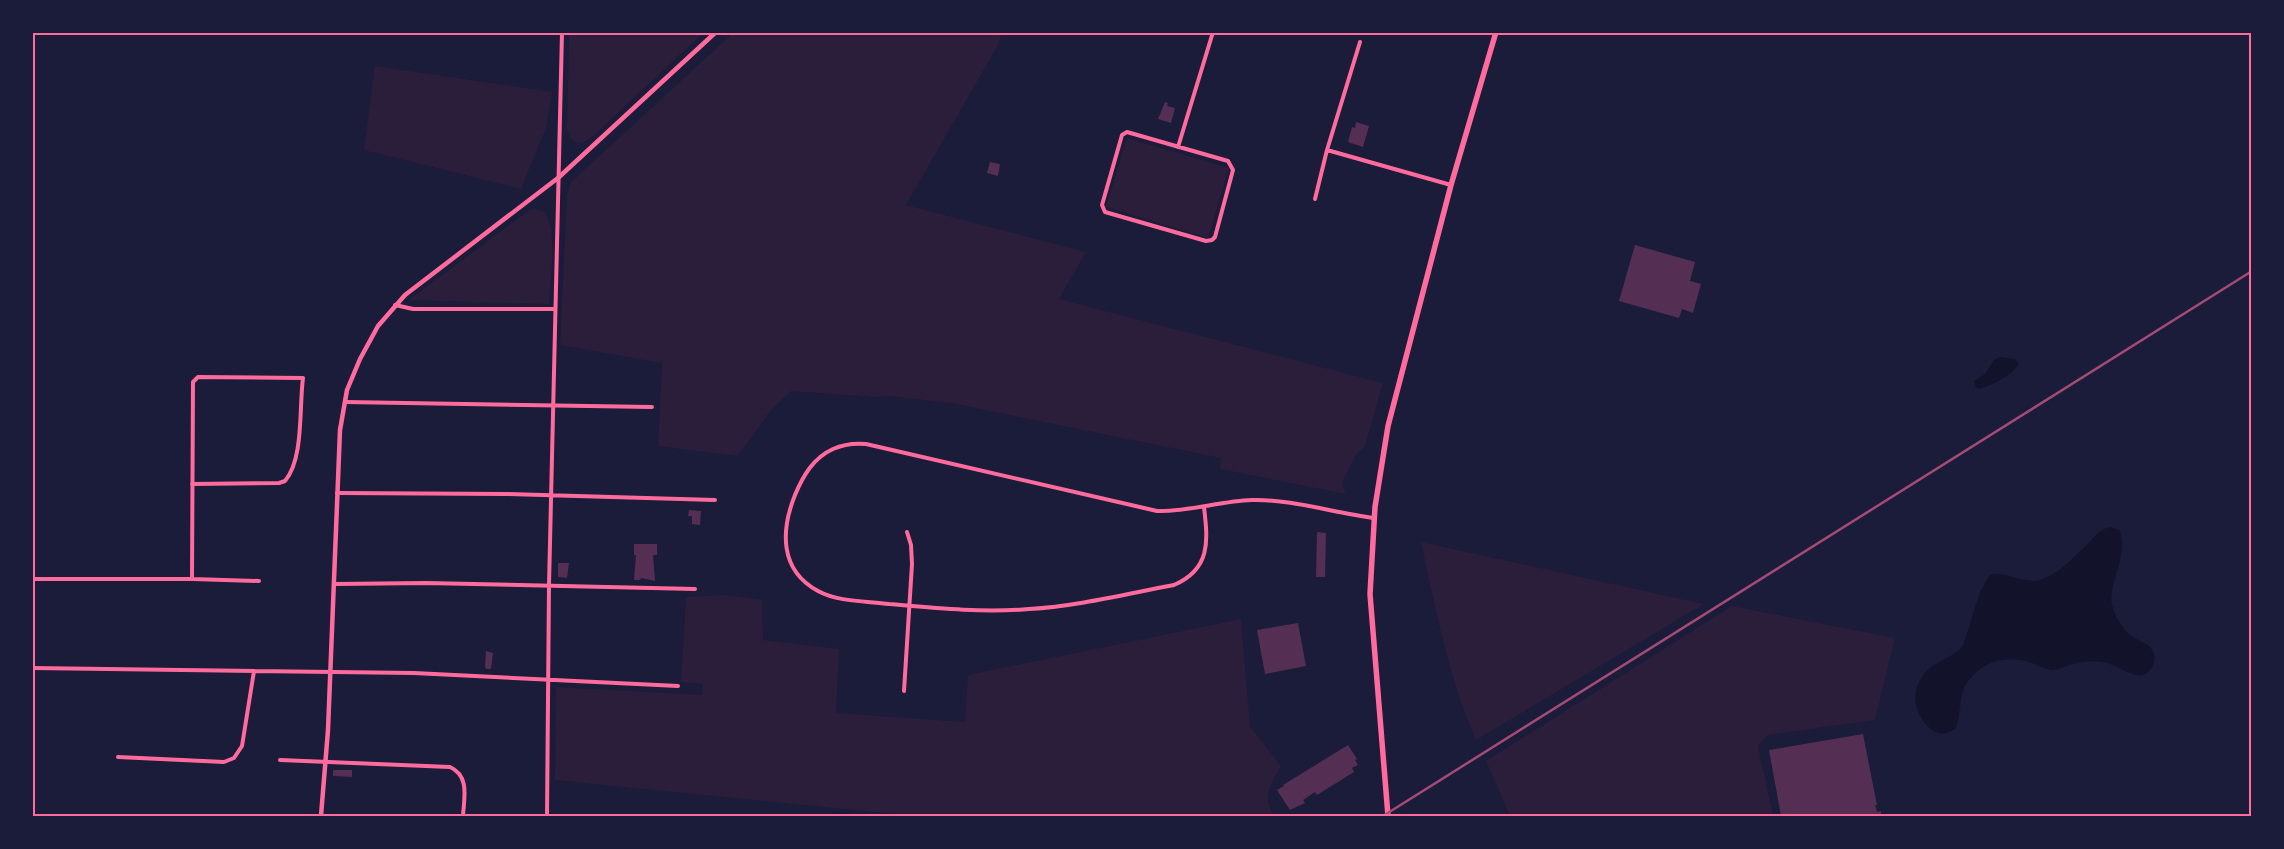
<svg xmlns="http://www.w3.org/2000/svg" width="2284" height="849" font-family="'Work Sans',sans-serif">
<style>
.green{fill:#2a1e3b}
.water{fill:#12122b}
.building{fill:#542f53}
.lines{fill:none;stroke-linecap:round;stroke-linejoin:round}
.minor{stroke:#ff6b9d;stroke-width:4}
.tertiary{stroke:#ff6b9d;stroke-width:4.5}
.primary{stroke:#ff6b9d;stroke-width:5.5}
.rail{stroke:#a44b75;stroke-width:2.5}
.neatline{fill:none;stroke:#ff6b9d;stroke-width:2}
</style>
<rect width="100%" height="100%" fill="#1b1b3a"/>
<!-- green -->
<path class="green" d="M 569,33 L 569,32 L 703,33 L 592,137 C 580,145 573,145 567,131 Z
M 1002,33 L 998,45 L 906,205 L 1086,252 L 1059,299 L 1383,383 L 1365,446 L 1356,455 L 1344,478 L 1342,483 L 1346,494 L 1220,469 L 1221,458 L 951,403 L 890,396 L 877,397 L 791,391 L 771,410 L 738,456 L 658,446 L 662,363 L 560,345 L 567,195 L 571,182 L 733,33 Z
M 375,66 L 552,92 L 546,128 L 521,189 L 364,150 Z
M 1127,138 L 1229,168 L 1208,238 L 1106,207 Z
M 533,209 L 543,211 C 559,228 550,281 549,304 L 409,300 L 528,211 Z
M 1421,542 L 1704,604 L 1476,740 C 1448,677 1436,609 1421,542 Z
M 724,595 L 762,600 L 763,640 L 839,649 L 836,713 L 965,722 L 968,675 L 1241,619 L 1250,726 L 1281,766 C 1270,786 1262,795 1274,816 L 915,816 L 555,780 L 556,687 L 702,695 L 703,684 L 681,682 L 686,597 Z
M 1732,606 L 1895,638 L 1875,720 L 1767,735 L 1758,746 L 1773,816 L 1510,816 L 1486,761 Z"/>
<!-- water -->
<path class="water" d="M 2000,357 L 2015,359 L 2019,364 C 2012,375 1991,386 1978,389 L 1976,387 L 1974,381 L 1985,374 L 1994,360 Z
M 2109,527 L 2119,530 C 2130,556 2107,582 2112,605 C 2114,614 2121,627 2129,634 C 2137,642 2152,642 2154,655 C 2156,663 2150,674 2141,675 C 2131,677 2115,663 2102,662 C 2091,660 2080,662 2069,665 C 2063,667 2056,671 2050,670 C 2043,669 2036,664 2029,662 C 2005,655 1983,661 1968,681 C 1959,691 1961,715 1956,728 C 1948,734 1940,736 1932,730 C 1910,712 1910,685 1931,667 C 1942,659 1955,656 1963,646 L 1980,592 L 1990,575 C 2007,570 2025,586 2043,579 C 2058,574 2074,557 2086,546 C 2094,538 2097,531 2109,527 Z"/>
<!-- building -->
<path class="building" d="M 1165,102 L 1168,103 L 1167,106 L 1175,108 L 1171,123 L 1158,119 Z
M 1356,122 L 1369,126 L 1363,147 L 1348,142 L 1352,127 L 1355,128 Z
M 990,162 L 1000,164 L 998,176 L 987,173 Z
M 1635,245 L 1695,262 L 1690,281 L 1701,284 L 1693,313 L 1682,309 L 1679,318 L 1619,301 Z
M 689,510 L 701,511 L 700,525 L 692,524 L 692,516 L 688,516 Z
M 1317,532 L 1326,533 L 1325,577 L 1316,577 Z
M 634,544 L 657,544 L 657,555 L 653,555 L 655,581 L 641,578 L 640,580 L 634,580 L 636,555 L 634,555 Z
M 558,563 L 569,563 L 567,578 L 558,577 Z
M 1298,623 L 1306,666 L 1265,674 L 1257,630 Z
M 486,651 L 493,653 L 491,669 L 486,669 L 485,667 Z
M 1863,734 L 1877,805 L 1875,805 L 1877,812 L 1881,811 L 1881,816 L 1781,816 L 1769,750 Z
M 1348,745 L 1357,759 L 1355,760 L 1358,765 L 1352,768 L 1354,772 L 1317,795 L 1315,792 L 1303,800 L 1305,803 L 1290,810 L 1277,790 L 1284,786 L 1283,785 Z
M 333,770 L 352,770 L 352,777 L 333,776 Z"/>
<g class="lines">
<!-- minor -->
<path class="minor" d="M 1127,132 L 1228,161 L 1233,170 L 1215,237 L 1212,240 L 1206,241 L 1105,212 L 1102,205 L 1122,135 Z
M 1178,147 L 1213,32
M 1327,150 L 1451,185
M 1315,199 L 1327,150 L 1360,42
M 395,305 L 413,309 L 555,309
M 345,402 L 652,407
M 192,484 L 279,483 L 285,481 C 304,459 299,407 303,378 L 198,377 L 193,382 L 192,579
M 337,493 L 507,494 L 715,500
M 1204,507 C 1208,541 1211,569 1174,585 C 1126,594 1078,606 1029,609 C 983,613 934,608 889,604 C 866,601 838,602 818,591 C 779,570 781,530 795,495 C 803,476 813,458 833,449 C 844,444 855,443 866,444 L 1157,511 C 1189,512 1220,501 1252,500 C 1292,499 1334,513 1374,518
M 32,579 L 192,579 L 259,581
M 335,584 L 426,583 L 695,589
M 32,668 L 414,673 L 678,686
M 904,691 L 912,564 L 911,545 L 907,532
M 118,757 L 224,762 L 234,758 L 242,746 L 254,671
M 280,760 L 450,767 C 470,776 464,798 463,816
M 547,816 L 549,585 L 562,32"/>
<!-- tertiary -->
<path class="tertiary" d="M 321,816 L 328,730 L 340,430 L 347,390 L 360,359 L 378,326 L 405,295 L 558,178 L 716,32"/>
<!-- primary -->
<path class="primary" d="M 1388,816 L 1370,594 L 1375,507 L 1388,426 L 1451,185 L 1496,32"/>
<!-- rail -->
<path class="rail" d="M 1383,816 L 2252,271"/>
</g>
<!-- border -->
<rect width="2284" height="849" fill="none" stroke="#1b1b3a" stroke-width="68"/>
<rect x="34" y="34" width="2216" height="781" class="neatline"/>
</svg>
